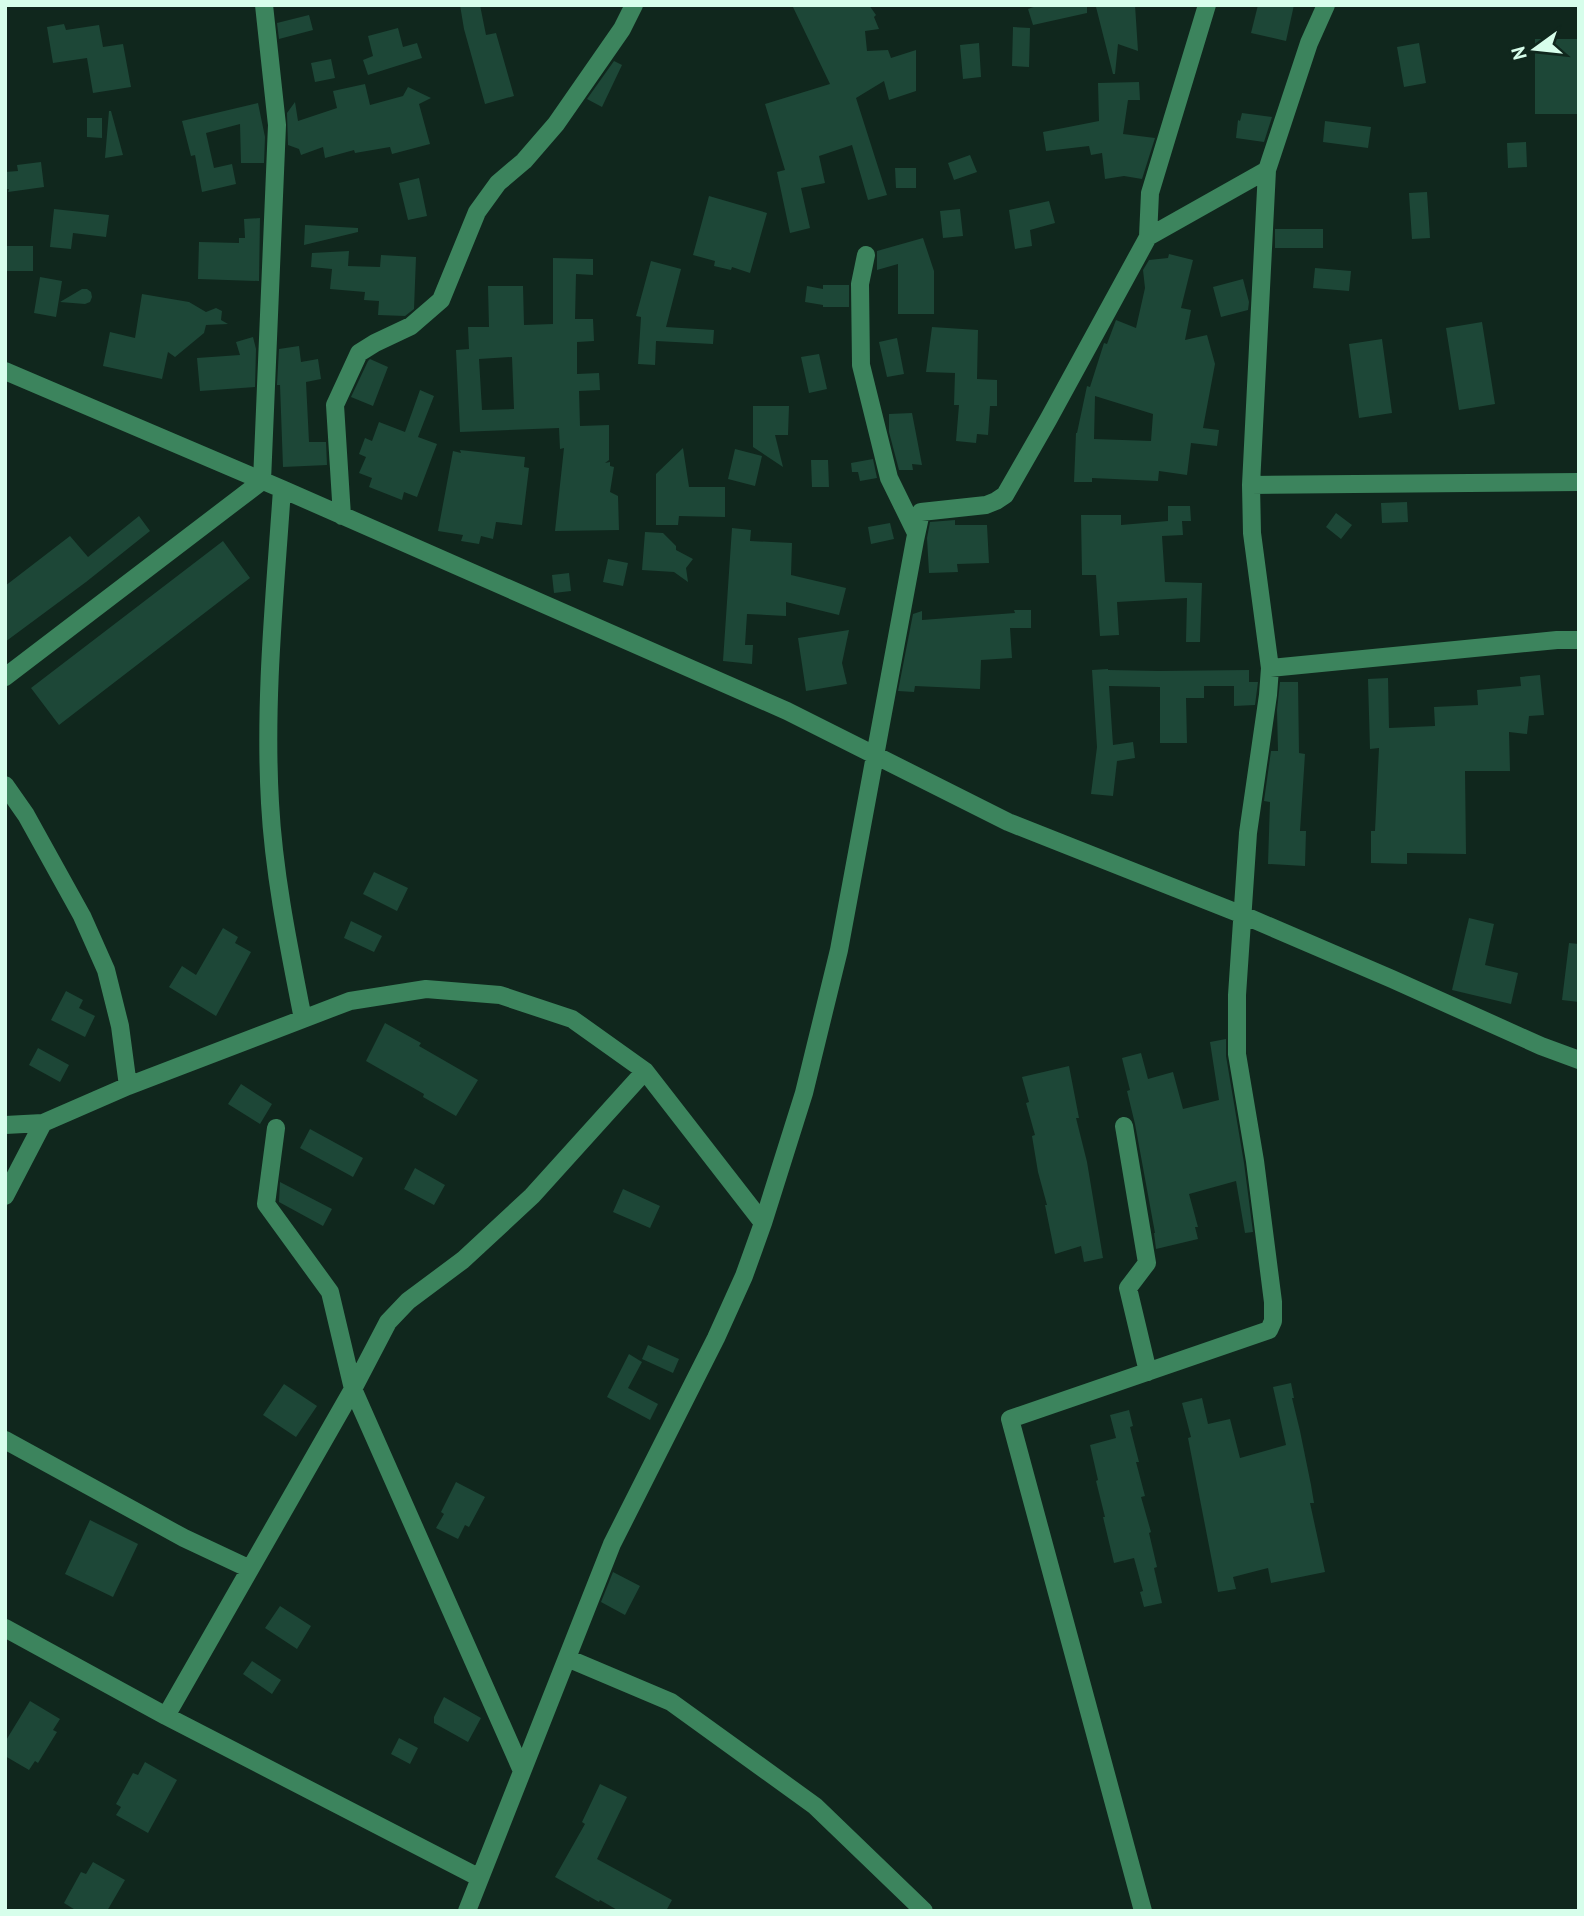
<svg xmlns="http://www.w3.org/2000/svg" width="1584" height="1916" font-family="'PT Sans',sans-serif">
<style>
.building{fill:#1d4737;fill-rule:evenodd}
.lines{fill:none;stroke-linecap:round;stroke-linejoin:round}
.minor{stroke:#3c845d;stroke-width:18}
</style>
<rect width="100%" height="100%" fill="#10271d"/>
<!-- building -->
<path class="building" d="M 460,5 L 480,5 L 486,35 L 496,33 L 514,96 L 485,104 L 464,29 Z
M 792,5 L 869,5 L 876,15 L 874,17 L 879,29 L 865,31 L 867,51 L 888,50 L 891,58 L 916,50 L 916,91 L 889,100 L 884,81 L 856,98 L 887,195 L 868,200 L 852,145 L 819,156 L 825,183 L 801,188 L 810,228 L 790,233 L 777,172 L 785,170 L 765,104 L 830,84 Z
M 1039,5 L 1087,5 L 1087,13 L 1033,25 L 1028,9 Z
M 1118,5 L 1135,5 L 1138,51 L 1118,44 L 1115,74 L 1113,74 L 1096,7 Z
M 1258,5 L 1294,5 L 1286,41 L 1251,33 Z
M 309,15 L 313,30 L 279,39 L 277,23 Z
M 64,24 L 66,30 L 99,25 L 103,47 L 123,44 L 131,87 L 93,93 L 87,58 L 53,63 L 47,27 Z
M 1013,27 L 1030,28 L 1029,67 L 1012,66 Z
M 398,28 L 403,47 L 417,43 L 422,58 L 368,75 L 363,60 L 373,56 L 368,36 Z
M 1535,39 L 1579,39 L 1579,114 L 1535,114 Z
M 979,43 L 981,77 L 963,79 L 960,45 Z
M 1419,43 L 1426,83 L 1404,87 L 1397,47 Z
M 331,59 L 335,78 L 315,82 L 311,63 Z
M 614,61 L 622,65 L 602,107 L 587,99 Z
M 1139,82 L 1140,100 L 1128,100 L 1123,134 L 1155,138 L 1142,179 L 1124,176 L 1105,179 L 1102,153 L 1091,155 L 1089,146 L 1046,151 L 1043,132 L 1099,121 L 1098,83 Z
M 365,84 L 370,105 L 403,96 L 408,87 L 431,98 L 419,104 L 430,144 L 392,154 L 390,147 L 355,153 L 354,150 L 325,158 L 323,147 L 301,155 L 299,149 L 288,145 L 287,113 L 295,102 L 298,121 L 337,108 L 333,91 Z
M 258,103 L 265,137 L 264,163 L 241,163 L 240,124 L 206,133 L 214,168 L 232,164 L 236,184 L 202,192 L 195,155 L 191,156 L 182,121 Z
M 109,111 L 111,111 L 123,155 L 105,158 Z
M 1242,113 L 1272,117 L 1264,142 L 1236,138 L 1238,120 L 1240,121 Z
M 87,118 L 102,118 L 102,138 L 87,137 Z
M 1325,121 L 1371,127 L 1368,148 L 1323,142 Z
M 1526,142 L 1527,167 L 1508,168 L 1507,143 Z
M 970,155 L 977,172 L 954,180 L 948,163 Z
M 41,162 L 44,187 L 8,192 L 9,189 L 5,189 L 5,172 L 18,171 L 17,165 Z
M 895,168 L 916,168 L 916,188 L 896,188 Z
M 419,178 L 427,216 L 408,220 L 399,183 Z
M 1427,192 L 1430,238 L 1412,239 L 1409,193 Z
M 709,196 L 767,213 L 750,273 L 732,267 L 731,270 L 714,266 L 715,261 L 693,255 Z
M 1049,201 L 1055,223 L 1030,230 L 1032,246 L 1015,249 L 1009,210 Z
M 54,209 L 109,215 L 106,237 L 73,233 L 71,249 L 50,247 Z
M 960,209 L 963,236 L 943,238 L 940,211 Z
M 260,218 L 259,281 L 198,279 L 199,242 L 239,243 L 239,238 L 245,238 L 244,219 Z
M 305,225 L 358,228 L 358,232 L 304,245 Z
M 1275,229 L 1323,229 L 1323,248 L 1275,248 Z
M 923,238 L 934,271 L 934,314 L 898,314 L 898,264 L 877,270 L 877,251 Z
M 5,246 L 33,246 L 33,271 L 6,271 Z
M 349,251 L 348,266 L 380,267 L 381,255 L 416,257 L 414,309 L 405,316 L 378,315 L 379,301 L 364,300 L 365,292 L 330,289 L 332,269 L 311,267 L 312,253 Z
M 1169,254 L 1193,260 L 1181,308 L 1191,310 L 1185,340 L 1207,335 L 1215,364 L 1203,428 L 1219,430 L 1217,446 L 1191,443 L 1187,475 L 1159,471 L 1158,481 L 1092,478 L 1092,482 L 1074,482 L 1076,433 L 1077,433 L 1087,386 L 1090,387 L 1104,343 L 1107,344 L 1116,320 L 1136,328 L 1145,288 L 1143,270 L 1149,260 L 1168,258 ZM 1095,396 L 1153,414 L 1151,441 L 1094,439 Z
M 553,258 L 593,259 L 593,275 L 576,274 L 575,319 L 593,319 L 594,341 L 577,342 L 577,374 L 599,373 L 600,390 L 579,391 L 580,426 L 609,425 L 609,460 L 605,463 L 610,462 L 610,466 L 614,467 L 610,492 L 618,496 L 619,530 L 555,531 L 564,448 L 560,449 L 559,428 L 460,432 L 456,350 L 469,349 L 468,327 L 489,327 L 488,286 L 523,286 L 524,325 L 553,324 ZM 512,357 L 514,409 L 482,410 L 479,359 Z
M 651,261 L 681,269 L 666,327 L 714,330 L 713,344 L 656,341 L 655,365 L 638,364 L 641,317 L 636,316 Z
M 1315,268 L 1351,271 L 1349,291 L 1313,288 Z
M 40,277 L 62,281 L 56,317 L 34,313 Z
M 1243,279 L 1249,302 L 1248,310 L 1221,317 L 1213,287 Z
M 823,285 L 849,285 L 849,307 L 823,307 L 823,305 L 805,302 L 807,286 L 823,289 Z
M 82,289 L 87,289 L 91,292 L 92,297 L 90,302 L 85,304 L 60,302 Z
M 142,294 L 189,302 L 206,312 L 216,308 L 222,311 L 221,320 L 228,324 L 206,325 L 204,333 L 175,357 L 168,352 L 162,379 L 103,366 L 110,332 L 135,338 Z
M 1482,322 L 1495,404 L 1459,410 L 1446,328 Z
M 932,327 L 978,330 L 977,379 L 997,380 L 997,406 L 990,406 L 988,435 L 977,434 L 976,443 L 956,441 L 959,405 L 954,405 L 955,373 L 926,372 Z
M 253,337 L 256,349 L 255,387 L 200,391 L 197,358 L 240,355 L 236,342 Z
M 897,338 L 904,374 L 887,377 L 879,342 Z
M 1382,339 L 1392,413 L 1359,418 L 1349,344 Z
M 299,346 L 301,362 L 318,359 L 321,379 L 306,382 L 309,442 L 326,442 L 327,465 L 283,467 L 280,385 L 277,385 L 279,349 Z
M 819,354 L 827,389 L 809,393 L 801,357 Z
M 370,359 L 388,367 L 373,406 L 351,397 L 368,361 Z
M 420,390 L 434,396 L 418,437 L 437,444 L 417,497 L 404,492 L 402,500 L 369,487 L 372,478 L 359,473 L 366,457 L 359,454 L 365,438 L 372,441 L 379,422 L 405,432 Z
M 753,406 L 789,406 L 788,435 L 775,435 L 783,467 L 753,447 Z
M 912,413 L 922,465 L 912,464 L 913,470 L 899,470 L 889,432 L 889,414 Z
M 683,448 L 689,487 L 725,487 L 725,517 L 679,516 L 678,525 L 656,525 L 656,474 Z
M 735,449 L 762,456 L 755,486 L 728,479 Z
M 460,450 L 525,457 L 524,467 L 529,468 L 522,525 L 496,522 L 493,539 L 481,536 L 479,544 L 461,541 L 463,535 L 438,531 L 453,451 L 461,453 Z
M 873,459 L 877,478 L 860,481 L 858,472 L 852,472 L 851,463 Z
M 811,460 L 828,460 L 829,487 L 812,487 Z
M 1407,502 L 1408,522 L 1382,523 L 1381,503 Z
M 1168,506 L 1190,506 L 1191,521 L 1182,521 L 1183,535 L 1162,536 L 1165,582 L 1202,583 L 1200,642 L 1186,642 L 1187,598 L 1117,602 L 1119,635 L 1100,636 L 1096,575 L 1082,575 L 1081,515 L 1121,515 L 1121,525 L 1168,521 Z
M 1336,513 L 1352,525 L 1341,539 L 1326,527 Z
M 139,516 L 150,531 L 86,582 L 5,642 L 5,586 L 70,536 L 88,557 Z
M 955,520 L 955,525 L 987,525 L 989,563 L 957,564 L 958,572 L 929,573 L 927,538 L 930,522 Z
M 890,523 L 894,539 L 871,544 L 868,527 Z
M 732,528 L 751,530 L 750,541 L 792,543 L 791,575 L 846,588 L 839,615 L 786,602 L 786,616 L 747,614 L 745,645 L 753,645 L 752,664 L 723,661 Z
M 645,532 L 663,533 L 676,546 L 676,550 L 693,559 L 686,568 L 688,582 L 674,572 L 642,570 Z
M 223,541 L 250,578 L 59,725 L 31,688 Z
M 608,559 L 628,563 L 623,586 L 603,582 Z
M 569,573 L 571,591 L 554,593 L 552,575 Z
M 1014,610 L 1031,610 L 1031,628 L 1010,628 L 1012,658 L 981,660 L 980,689 L 915,686 L 914,692 L 898,691 L 913,614 L 922,611 L 922,620 L 1015,613 Z
M 849,630 L 842,663 L 847,684 L 806,691 L 798,638 Z
M 1108,669 L 1108,670 L 1159,671 L 1249,670 L 1249,682 L 1258,682 L 1255,705 L 1234,706 L 1234,686 L 1204,686 L 1204,698 L 1186,698 L 1187,743 L 1160,743 L 1160,687 L 1109,686 L 1113,745 L 1133,742 L 1135,758 L 1117,761 L 1113,796 L 1091,794 L 1097,747 L 1092,670 Z
M 1540,675 L 1544,715 L 1529,716 L 1527,734 L 1509,732 L 1510,771 L 1465,771 L 1466,854 L 1407,853 L 1407,864 L 1371,863 L 1371,831 L 1375,831 L 1379,748 L 1370,749 L 1368,679 L 1388,678 L 1389,728 L 1435,726 L 1434,707 L 1478,705 L 1477,690 L 1521,686 L 1520,677 Z
M 1280,682 L 1298,682 L 1299,753 L 1305,754 L 1300,831 L 1306,831 L 1305,866 L 1268,864 L 1270,802 L 1264,801 L 1271,751 L 1278,751 L 1277,710 Z
M 374,872 L 408,888 L 397,911 L 363,894 Z
M 1469,918 L 1494,924 L 1485,965 L 1518,973 L 1511,1004 L 1452,990 Z
M 351,921 L 382,936 L 374,952 L 344,938 Z
M 223,928 L 238,937 L 235,943 L 251,952 L 216,1016 L 169,987 L 182,966 L 196,975 Z
M 1569,943 L 1579,944 L 1579,1002 L 1562,1000 Z
M 66,991 L 83,1000 L 79,1008 L 95,1016 L 85,1037 L 51,1020 Z
M 385,1023 L 421,1043 L 419,1046 L 478,1080 L 456,1116 L 423,1097 L 424,1094 L 366,1061 Z
M 1226,1039 L 1226,1056 L 1244,1163 L 1253,1232 L 1245,1233 L 1236,1181 L 1189,1194 L 1198,1227 L 1195,1227 L 1198,1239 L 1156,1249 L 1154,1233 L 1155,1233 L 1135,1124 L 1127,1091 L 1130,1090 L 1122,1058 L 1141,1053 L 1148,1079 L 1173,1072 L 1183,1109 L 1219,1100 L 1210,1042 Z
M 38,1048 L 69,1065 L 60,1082 L 29,1065 Z
M 1069,1066 L 1079,1118 L 1076,1118 L 1087,1162 L 1103,1258 L 1084,1262 L 1081,1246 L 1055,1254 L 1045,1205 L 1047,1205 L 1038,1172 L 1032,1136 L 1035,1135 L 1026,1103 L 1029,1102 L 1022,1077 Z
M 241,1084 L 272,1104 L 260,1124 L 228,1104 Z
M 310,1129 L 363,1158 L 353,1177 L 300,1148 Z
M 415,1168 L 445,1185 L 434,1205 L 404,1189 Z
M 280,1182 L 332,1209 L 323,1226 L 279,1202 Z
M 623,1189 L 660,1206 L 650,1228 L 613,1212 Z
M 648,1345 L 679,1359 L 673,1373 L 642,1359 Z
M 629,1354 L 642,1362 L 628,1388 L 658,1404 L 650,1420 L 607,1397 Z
M 1291,1383 L 1294,1398 L 1292,1398 L 1300,1431 L 1311,1485 L 1314,1503 L 1310,1503 L 1325,1572 L 1271,1583 L 1268,1568 L 1233,1577 L 1236,1589 L 1218,1592 L 1188,1438 L 1191,1437 L 1182,1403 L 1202,1398 L 1208,1424 L 1230,1419 L 1240,1458 L 1286,1445 L 1273,1387 Z
M 284,1384 L 317,1406 L 296,1437 L 263,1415 Z
M 1129,1410 L 1133,1426 L 1130,1427 L 1139,1462 L 1136,1462 L 1145,1496 L 1141,1497 L 1151,1532 L 1149,1533 L 1157,1567 L 1154,1568 L 1162,1603 L 1144,1607 L 1140,1592 L 1143,1591 L 1134,1558 L 1114,1563 L 1103,1517 L 1105,1517 L 1096,1481 L 1098,1480 L 1090,1445 L 1116,1438 L 1110,1415 Z
M 456,1482 L 485,1497 L 469,1527 L 465,1525 L 458,1539 L 436,1528 L 444,1514 L 441,1512 Z
M 90,1520 L 138,1544 L 113,1597 L 65,1574 Z
M 613,1572 L 640,1586 L 625,1615 L 601,1602 Z
M 280,1606 L 311,1626 L 297,1649 L 265,1628 Z
M 252,1661 L 281,1680 L 272,1694 L 243,1674 Z
M 444,1697 L 481,1718 L 468,1742 L 434,1723 L 434,1717 Z
M 30,1701 L 60,1719 L 53,1730 L 57,1732 L 38,1763 L 35,1761 L 29,1770 L 5,1756 L 5,1742 Z
M 399,1738 L 418,1748 L 410,1764 L 391,1754 Z
M 145,1762 L 177,1780 L 148,1833 L 116,1815 L 121,1807 L 116,1804 L 133,1773 L 138,1775 Z
M 600,1784 L 627,1797 L 597,1859 L 672,1900 L 666,1911 L 619,1911 L 600,1900 L 599,1902 L 555,1877 L 585,1824 L 582,1822 Z
M 93,1862 L 125,1880 L 107,1911 L 77,1911 L 64,1903 L 81,1872 L 86,1874 Z"/>
<g class="lines">
<!-- minor -->
<path class="minor" d="M 1148,237 L 1267,170 L 1309,43 L 1326,5
M 866,255 L 860,284 L 861,365 L 889,478 L 916,533
M 5,371 L 282,489 L 787,711 L 1008,822 L 1243,915 L 1392,979 L 1541,1046 L 1579,1060
M 1251,485 L 1579,482
M 282,489 C 275,594 264,699 270,803 C 274,876 289,948 303,1019
M 342,516 L 335,405 L 359,353 L 375,343 L 411,326 L 441,300 L 477,212 L 498,183 L 524,161 L 556,124 L 622,29 L 634,5
M 1270,668 L 1557,640 L 1579,640
M 5,677 L 262,481 L 277,125 L 264,5
M 5,785 L 26,815 L 82,916 L 106,970 L 120,1026 L 128,1086
M 5,1125 L 43,1123 L 128,1086 L 350,1001 L 426,989 L 500,995 L 572,1019 L 645,1071 L 763,1223
M 1124,1126 L 1147,1263 L 1128,1288 L 1148,1372
M 276,1128 L 266,1204 L 330,1292 L 353,1389 L 522,1771
M 5,1196 L 43,1123
M 5,1440 L 184,1538 L 250,1569
M 5,1628 L 166,1716 L 480,1878
M 567,1658 L 671,1702 L 815,1806 L 924,1911
M 166,1716 L 353,1389 L 388,1322 L 408,1301 L 463,1260 L 532,1196 L 645,1071
M 467,1911 L 612,1544 L 716,1338 L 744,1276 L 763,1223 L 804,1093 L 839,950 L 915,540 L 921,512 L 986,505 L 996,501 L 1005,495 L 1048,420 L 1148,237 L 1150,193 L 1207,5
M 1143,1911 L 1010,1419 L 1269,1330 L 1273,1321 L 1273,1302 L 1255,1161 L 1237,1054 L 1237,995 L 1248,833 L 1268,695 L 1270,668 L 1252,533 L 1251,485 L 1267,170"/>
</g>
<!-- border -->
<rect width="1584" height="1916" fill="none" stroke="#d7feeb" stroke-width="14"/>
<!-- north arrow -->
<g transform="translate(1535 49) rotate(255)" stroke="#10271d" stroke-width="5" paint-order="stroke">
<path d="M0-5L12 26L0 18L-12 26Z" fill="#d7feeb"/>
<text y="-10" font-size="19" font-weight="bold" text-anchor="middle" fill="#d7feeb">N</text>
</g>
</svg>
